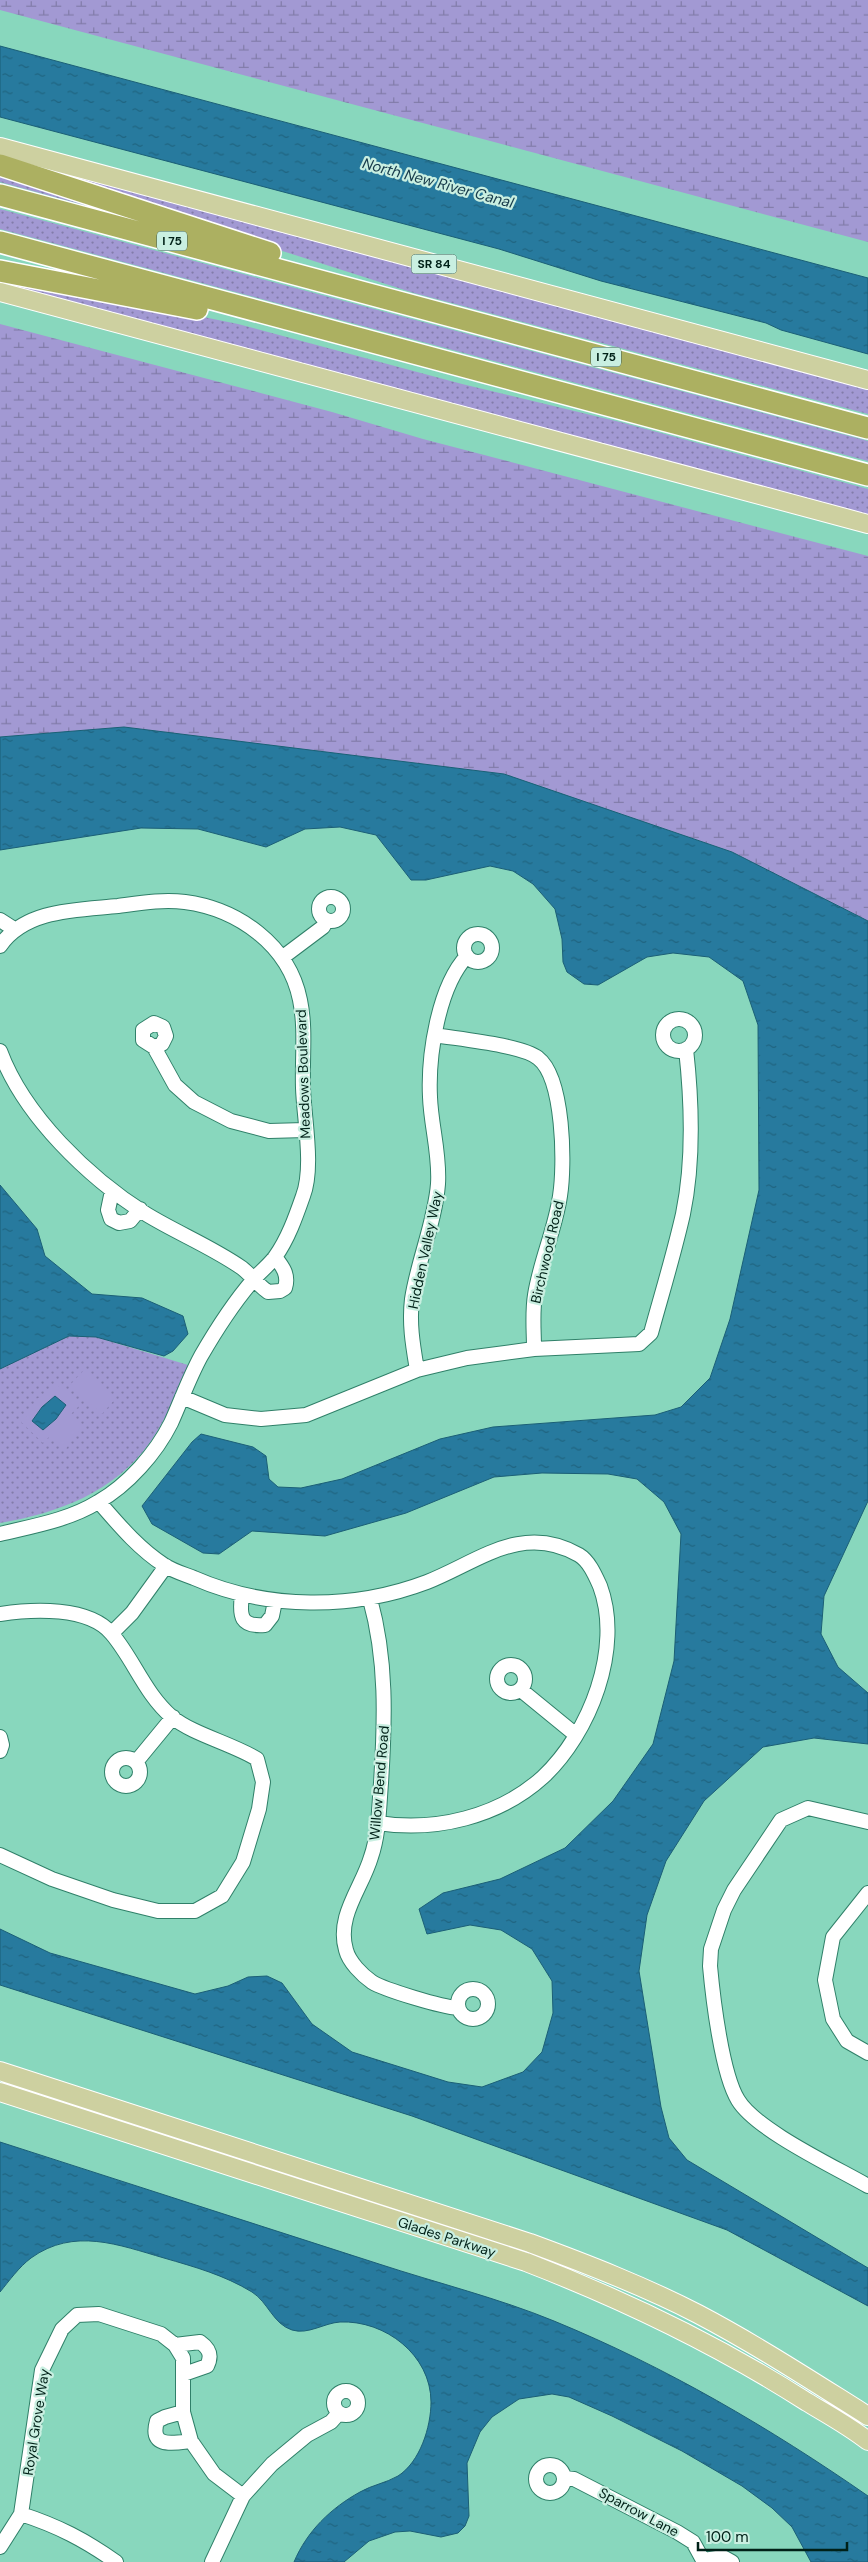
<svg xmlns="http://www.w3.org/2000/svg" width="868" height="2562" font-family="'DM Sans',sans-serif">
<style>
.grass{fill:url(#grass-dots)}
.wetland{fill:url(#wetland-marsh)}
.garden{fill:#a299d3}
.water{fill:url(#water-ripples);stroke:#1b5f76}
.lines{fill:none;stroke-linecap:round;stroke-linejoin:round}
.minor-casing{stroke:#308069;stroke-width:16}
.major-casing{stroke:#fff;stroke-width:20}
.highway-casing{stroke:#fff;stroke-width:24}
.minor{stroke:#fff;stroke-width:14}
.major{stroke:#cdd0a0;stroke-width:18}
.highway{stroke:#acb061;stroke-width:21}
.labels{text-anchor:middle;stroke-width:4.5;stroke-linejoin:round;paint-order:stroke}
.shield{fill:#c9efe1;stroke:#3c5f54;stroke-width:1}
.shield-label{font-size:12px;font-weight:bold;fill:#002118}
.street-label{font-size:14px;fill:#002118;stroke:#c9efe1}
.water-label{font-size:15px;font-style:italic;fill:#173b4b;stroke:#c9efe1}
</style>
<defs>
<pattern id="grass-dots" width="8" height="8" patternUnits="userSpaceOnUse" patternTransform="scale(1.25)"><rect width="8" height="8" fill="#a299d3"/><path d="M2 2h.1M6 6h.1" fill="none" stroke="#827caa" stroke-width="1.8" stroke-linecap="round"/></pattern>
<pattern id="wetland-marsh" width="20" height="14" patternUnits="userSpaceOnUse" patternTransform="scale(1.25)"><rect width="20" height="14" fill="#a299d3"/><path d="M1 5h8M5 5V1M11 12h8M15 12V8" fill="none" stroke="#827caa"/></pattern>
<pattern id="water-ripples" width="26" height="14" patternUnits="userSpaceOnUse" patternTransform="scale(1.25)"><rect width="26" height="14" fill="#277a9e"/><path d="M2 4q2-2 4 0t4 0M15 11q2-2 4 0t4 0" fill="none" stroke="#1f6480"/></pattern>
</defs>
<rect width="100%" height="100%" fill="#88d7bd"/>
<!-- grass -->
<path class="grass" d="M 0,153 L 868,386 L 868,414 L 414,293 L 201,225 Z
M 0,169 L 160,226 L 0,182 Z
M 0,209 L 868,441 L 868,461 L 0,229 Z
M 0,276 L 238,324 L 462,384 L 620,422 L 868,489 L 868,517 L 0,284 Z
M 69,1336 L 96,1337 L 188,1365 C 177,1391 167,1418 151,1441 C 115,1492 59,1513 0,1523 L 0,1369 Z"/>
<!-- wetland -->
<path class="wetland" d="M 0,0 L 868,0 L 868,242 L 0,10 Z
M 0,324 L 332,412 L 423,439 L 868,556 L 868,921 L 732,852 L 504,774 L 124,727 L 0,737 Z"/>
<!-- garden -->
<path class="garden" d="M 84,1370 L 116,1398 L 102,1414 L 70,1385 Z
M 56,1384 L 80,1405 L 69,1416 L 81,1428 L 65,1450 L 50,1436 L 43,1443 L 21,1422 L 31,1411 L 36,1399 L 45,1395 Z"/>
<!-- water -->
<path class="water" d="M 0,46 L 868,278 L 868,354 L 781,330 L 766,323 L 601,281 L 499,249 L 0,117 Z
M 124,727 L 504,774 L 732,852 L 868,921 L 868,1501 L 824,1596 L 821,1634 L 838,1667 L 868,1693 L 868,1744 L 814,1738 L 763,1747 L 704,1801 L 666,1861 L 647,1915 L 639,1971 L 661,2107 L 669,2138 L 687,2160 L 868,2268 L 868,2306 L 727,2230 L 412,2116 L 0,1985 L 0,1929 L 50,1953 L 195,1994 L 228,1986 L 248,1977 L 267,1976 L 282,1983 L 312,2024 L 352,2052 L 448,2082 L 482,2087 L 523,2072 L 542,2052 L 553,2013 L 552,1981 L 532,1949 L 501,1930 L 470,1925 L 427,1934 L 419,1909 L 443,1893 L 500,1879 L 565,1848 L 613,1801 L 653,1744 L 674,1661 L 681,1534 L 664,1502 L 637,1479 L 608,1474 L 542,1473 L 494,1477 L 406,1513 L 325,1536 L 252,1531 L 219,1554 L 203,1553 L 152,1524 L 142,1506 L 192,1442 L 201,1434 L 253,1447 L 266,1456 L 269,1479 L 278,1487 L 301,1488 L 342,1479 L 440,1439 L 493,1427 L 655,1415 L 681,1407 L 710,1378 L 730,1319 L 759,1190 L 758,1025 L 743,981 L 709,957 L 673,953 L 647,957 L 598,985 L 584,984 L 567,972 L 563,962 L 562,939 L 555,909 L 533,884 L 513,871 L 490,866 L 426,880 L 411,880 L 376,835 L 340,827 L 305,829 L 266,847 L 198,829 L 141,828 L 0,850 L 0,737 Z
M 0,1185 L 37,1229 L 45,1256 L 92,1294 L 142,1298 L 183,1316 L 188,1334 L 173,1351 L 164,1356 L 96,1337 L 69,1336 L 0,1369 Z
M 55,1396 L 66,1405 L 56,1419 L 43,1430 L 32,1421 L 42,1407 Z
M 0,2142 C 126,2183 253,2223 379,2264 C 437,2283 498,2298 554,2321 C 666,2367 770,2428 868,2496 L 868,2562 L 811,2562 L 792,2527 L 772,2508 L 742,2486 L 682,2451 L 612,2416 L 569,2397 L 552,2394 L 519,2399 L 492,2417 L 480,2432 L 467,2463 L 469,2516 L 465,2526 L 458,2533 L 441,2537 L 410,2531 L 395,2532 L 369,2541 L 344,2562 L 294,2562 C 307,2531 331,2508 360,2492 C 372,2485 386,2483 398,2476 C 420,2462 431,2427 431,2402 C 431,2355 385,2320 340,2322 C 324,2323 308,2335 292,2330 C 273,2324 268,2302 252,2292 C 224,2275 195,2267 164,2258 C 119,2245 74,2227 31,2258 C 19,2267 9,2281 0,2292 Z"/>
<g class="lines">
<!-- minor casing -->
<g class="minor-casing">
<path id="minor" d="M319 909a12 12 0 1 1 24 0a12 12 0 1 1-24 0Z
M 0,920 L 14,929
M464 948a14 14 0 1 1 28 0a14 14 0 1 1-28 0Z
M 0,946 C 25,909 78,910 118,906 C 140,903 163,899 185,902 C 238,909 289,945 300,1000 C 306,1029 302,1058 303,1088 C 304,1119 314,1167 303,1196 C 296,1216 288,1239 275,1257 C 269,1265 260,1272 254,1279 C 234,1302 216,1330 201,1356 C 189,1378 181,1401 171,1423 C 156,1453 128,1485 98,1502 C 69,1520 33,1526 0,1534
M 283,957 L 323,927 L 326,921
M663 1035a16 16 0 1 1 32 0a16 16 0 1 1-32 0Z
M 435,1035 C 458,1039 522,1045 538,1058 C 564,1078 565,1165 560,1196 C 555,1230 540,1262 535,1295 C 532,1313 534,1331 534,1349
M 154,1047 L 162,1044 L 166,1036 L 163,1027 L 154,1023 L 143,1030 L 143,1040 L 154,1047 L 175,1085 L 194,1102 L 231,1121 L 269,1131 L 305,1130
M 0,1051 C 24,1116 89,1178 146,1214 C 177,1233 212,1247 242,1268 C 251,1275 258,1285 268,1292 L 280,1291 L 285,1288 C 289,1275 283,1267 275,1257
M 112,1191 L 108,1210 L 111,1219 L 119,1223 L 130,1221 L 140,1209
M 417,1370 C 413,1346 409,1324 412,1299 C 418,1260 435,1222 438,1184 C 440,1154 431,1126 430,1097 C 428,1056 438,987 467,956
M 182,1397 L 225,1415 L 261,1419 L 306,1415 L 417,1370 L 467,1358 L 534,1349 L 639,1344 L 651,1333 C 662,1293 674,1254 683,1214 C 694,1161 692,1103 686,1049
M 99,1502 C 119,1525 138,1548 164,1565 C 173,1571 184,1574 194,1578 C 267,1610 353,1610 427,1582 C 478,1562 522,1522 579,1555 C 589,1561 595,1575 600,1586 C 623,1648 590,1733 543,1777 C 499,1817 435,1832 378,1823
M 242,1595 C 239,1617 241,1627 265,1625 L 272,1616 L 275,1601
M 370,1599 C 387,1660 385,1720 381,1783 C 379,1807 379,1834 371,1857 C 362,1888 336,1916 346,1950 C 349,1962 362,1975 372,1982 C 385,1990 442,2007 458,2008
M 0,1614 C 32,1609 89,1606 112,1634 C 134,1660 145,1694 172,1717 C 192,1734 233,1744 257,1759 L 263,1782 L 259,1809 L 243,1862 L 222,1896 L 195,1911 L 158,1911 L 113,1900 L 52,1879 L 0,1855
M 112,1633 L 132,1613 L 166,1566
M497 1679a14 14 0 1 1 28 0a14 14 0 1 1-28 0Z
M 521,1690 L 576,1735
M 0,1737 L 2,1745 L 0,1751
M112 1772a14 14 0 1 1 28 0a14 14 0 1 1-28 0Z
M 136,1762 L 173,1717
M 868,1822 L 808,1808 L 781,1820 L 734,1890 L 724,1910 L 711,1949 L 710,1966 C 713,1999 722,2074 738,2100 C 756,2130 835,2167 868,2186
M 868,1893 L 833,1937 L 825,1980 L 833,2019 L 847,2041 L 868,2053
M458 2004a15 15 0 1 1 30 0a15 15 0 1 1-30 0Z
M 175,2345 L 200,2342 C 210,2349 212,2356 207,2366 L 184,2374
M334 2403a12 12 0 1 1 24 0a12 12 0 1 1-24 0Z
M 183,2412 L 165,2417 L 157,2421 C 149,2449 174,2443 191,2441
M536 2479a14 14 0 1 1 28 0a14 14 0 1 1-28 0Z
M 564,2478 L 574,2479 L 677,2532 L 693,2542 L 704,2562
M 21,2514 C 58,2526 85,2540 116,2562
M 0,2547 L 21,2514 L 42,2370 L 62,2329 L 77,2315 L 99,2314 L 161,2334 L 175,2345 L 183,2358 L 183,2412 L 191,2441 L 214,2474 L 243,2496
M 704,2560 L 723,2557 L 732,2562
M 212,2562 L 243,2496 L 272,2464 L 307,2435 L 331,2422 L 339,2413"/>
</g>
<!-- major casing -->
<g class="major-casing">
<path id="major" d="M 0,147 L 868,380
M 0,292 L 868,524
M 0,2071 L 530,2243 C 587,2264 644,2286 698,2314 C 757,2345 812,2381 868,2416
M 0,2092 L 526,2262 C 624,2300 718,2345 807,2402 C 827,2414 849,2426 868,2441"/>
</g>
<!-- highway casing -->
<g class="highway-casing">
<path id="highway" d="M 0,165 L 270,253
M 0,195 L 868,428
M 0,242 L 868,475
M 0,271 L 197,309"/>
</g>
<!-- minor -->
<use href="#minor" class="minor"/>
<!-- major -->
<use href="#major" class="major"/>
<!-- highway -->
<use href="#highway" class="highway"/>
</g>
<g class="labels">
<!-- shield labels -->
<g class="shield">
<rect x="157" y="231.5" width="30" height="19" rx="4"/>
<rect x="411.5" y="254.5" width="45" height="19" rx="4"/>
<rect x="591" y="347.5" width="30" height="19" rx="4"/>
</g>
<g class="shield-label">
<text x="172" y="245">I 75</text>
<text x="434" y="268">SR 84</text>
<text x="606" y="361">I 75</text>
</g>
<!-- street labels -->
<g class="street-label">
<text transform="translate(303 1074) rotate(-92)" y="5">Meadows Boulevard</text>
<text transform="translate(425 1250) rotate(-78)" y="5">Hidden Valley Way</text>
<text transform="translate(547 1252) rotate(-77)" y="5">Birchwood Road</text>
<text transform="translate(379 1783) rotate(-85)" y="5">Willow Bend Road</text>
<text transform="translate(447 2237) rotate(18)" y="5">Glades Parkway</text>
<text transform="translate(36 2422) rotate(-81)" y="5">Royal Grove Way</text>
<text transform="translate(639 2512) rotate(28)" y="5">Sparrow Lane</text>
</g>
<!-- water labels -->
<g class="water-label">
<text transform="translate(438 183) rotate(15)" y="5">North New River Canal</text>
</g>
</g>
<!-- scale -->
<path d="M698 2542v8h149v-8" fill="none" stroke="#002118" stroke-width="2.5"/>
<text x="706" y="2542" font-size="15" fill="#002118" stroke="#c9efe1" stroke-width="4" paint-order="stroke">100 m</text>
</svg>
